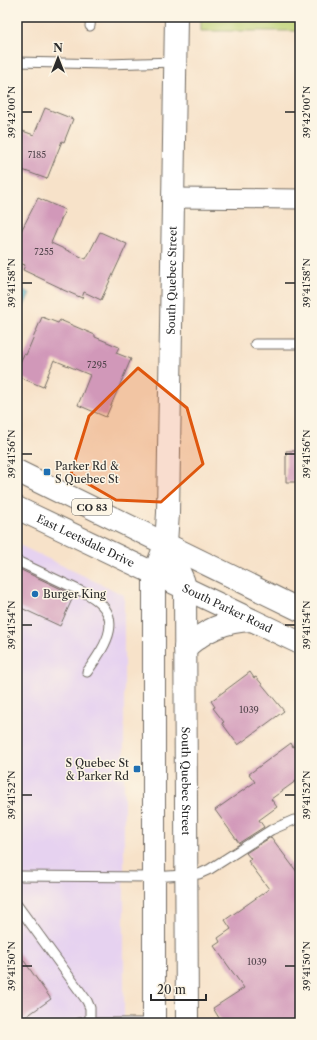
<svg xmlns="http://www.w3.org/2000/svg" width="317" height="1040" font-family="'Libre Caslon Text',serif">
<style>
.built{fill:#e6d2f0}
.green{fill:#bed275;stroke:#747e50}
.water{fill:#4bafca;stroke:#3b6d7a}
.building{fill:#d198b9}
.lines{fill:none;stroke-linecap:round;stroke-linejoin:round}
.service-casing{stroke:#726b62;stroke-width:11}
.minor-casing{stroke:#726b62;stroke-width:21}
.secondary-casing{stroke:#726b62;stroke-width:24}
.primary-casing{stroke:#726b62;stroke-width:24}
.service{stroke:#fff;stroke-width:9}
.minor{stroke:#fff;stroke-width:19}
.secondary{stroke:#fff;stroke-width:22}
.primary{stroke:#fff;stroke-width:22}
.marked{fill:#df570e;fill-opacity:0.2;stroke:#df570e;stroke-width:3;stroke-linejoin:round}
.ticks{fill:none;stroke:#2b2b2b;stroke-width:1.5}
.poi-dot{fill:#1f6fb2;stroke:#fcf5e5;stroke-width:1.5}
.labels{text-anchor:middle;stroke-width:3;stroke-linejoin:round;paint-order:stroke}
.number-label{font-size:9px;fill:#54464e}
.shield{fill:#fcf5e5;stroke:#6a6863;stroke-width:1}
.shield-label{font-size:10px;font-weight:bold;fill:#2b2b2b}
.street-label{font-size:11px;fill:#2b2b2b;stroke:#fcf5e5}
.poi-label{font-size:11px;fill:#2b2b2b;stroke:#fcf5e5;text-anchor:start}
.neatline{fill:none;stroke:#2b2b2b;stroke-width:1.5}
.ticks-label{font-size:10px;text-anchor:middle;fill:#2b2b2b}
</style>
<rect width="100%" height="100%" fill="#fcf5e5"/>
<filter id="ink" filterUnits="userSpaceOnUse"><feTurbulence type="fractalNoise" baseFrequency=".025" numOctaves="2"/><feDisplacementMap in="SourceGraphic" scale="8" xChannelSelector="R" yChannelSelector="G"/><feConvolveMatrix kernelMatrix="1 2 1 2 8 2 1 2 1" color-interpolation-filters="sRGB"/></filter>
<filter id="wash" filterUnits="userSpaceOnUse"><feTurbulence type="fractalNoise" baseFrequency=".012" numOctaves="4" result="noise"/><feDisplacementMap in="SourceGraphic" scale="16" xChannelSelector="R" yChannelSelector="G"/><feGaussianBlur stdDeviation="0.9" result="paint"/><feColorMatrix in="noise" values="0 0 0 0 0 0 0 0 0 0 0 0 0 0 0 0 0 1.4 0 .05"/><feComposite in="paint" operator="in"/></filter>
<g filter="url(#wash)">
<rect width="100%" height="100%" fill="#f7e2c9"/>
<!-- built -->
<path class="built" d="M 17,544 L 124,595 L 124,1023 L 17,1023 Z"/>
<!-- green -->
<path class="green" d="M 201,17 L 300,17 L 300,31 L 201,31 Z"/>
<!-- water -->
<path class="water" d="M 17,287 L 30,293 L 22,311 L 17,309 Z"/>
<g id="blocks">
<!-- building -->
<path class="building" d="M 45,108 L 73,119 L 64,142 L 62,141 L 47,179 L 17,168 L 17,129 L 34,135 Z
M 38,198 L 65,210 L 51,243 L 86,259 L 100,232 L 127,244 L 101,300 L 84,292 L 82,298 L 61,289 L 61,288 L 23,270 L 25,265 L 17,262 L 17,239 Z
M 42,317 L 58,323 L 60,320 L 95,335 L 95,337 L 119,347 L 116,353 L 131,359 L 106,417 L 78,405 L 90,375 L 54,360 L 43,387 L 17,376 L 17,370 L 24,354 L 26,355 Z
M 286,451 L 300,451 L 300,482 L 286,482 Z
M 17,568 L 74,595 L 60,626 L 17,606 Z
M 250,672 L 254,678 L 256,677 L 284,711 L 238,745 L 222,723 L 224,722 L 213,708 L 215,707 L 211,701 Z
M 300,742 L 300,778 L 271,799 L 277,807 L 259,820 L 264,827 L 239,843 L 215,810 L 255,782 L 249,774 L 291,743 L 293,747 Z
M 271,837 L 300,876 L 300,1023 L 222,1023 L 213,1008 L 244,988 L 214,946 L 220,942 L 218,938 L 231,929 L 225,920 L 269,889 L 248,861 L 251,859 L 246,853 Z
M 17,951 L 51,999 L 17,1023 Z"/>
</g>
</g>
<g filter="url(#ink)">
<use href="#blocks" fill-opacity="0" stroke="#726b62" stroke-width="1"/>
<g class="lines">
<!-- service casing -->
<g class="service-casing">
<path id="service" d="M 90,26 L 91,17
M 17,62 L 106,64 L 176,62
M 255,344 L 300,344
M 17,561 L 89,595 C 127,617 105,646 87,672
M 17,876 L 153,877 L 199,874 L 210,869 L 271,830 L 294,820
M 17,905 L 87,1001 L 90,1008 L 90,1022
M 79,1023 L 154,1023"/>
</g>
<!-- minor casing -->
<g class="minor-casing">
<path id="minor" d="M 173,198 L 300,199"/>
</g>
<!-- secondary casing -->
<g class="secondary-casing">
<g id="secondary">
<path id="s1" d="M 166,543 L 183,580 L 185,588 L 187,1023"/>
<path id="s2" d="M 154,1023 L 154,574 L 166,543 L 168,513 L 176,17"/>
</g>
</g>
<!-- primary casing -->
<g class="primary-casing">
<g id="primary">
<path d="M 17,471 L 300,610"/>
<path id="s3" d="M 17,508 L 300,643"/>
<path d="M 185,648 C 205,630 225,621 251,620"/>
</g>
</g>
<!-- service -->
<use href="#service" class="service"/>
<!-- minor -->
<use href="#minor" class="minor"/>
<!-- secondary -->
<use href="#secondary" class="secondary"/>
<!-- primary -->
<use href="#primary" class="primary"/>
</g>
</g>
<!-- marked area -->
<path class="marked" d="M 138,368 L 187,408 L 203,464 L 161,502 L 116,500 L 71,474 L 89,416 Z"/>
<!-- ticks -->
<path class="ticks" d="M 22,112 L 32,112M 285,112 L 295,112M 22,283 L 32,283M 285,283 L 295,283M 22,454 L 32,454M 285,454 L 295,454M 22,625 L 32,625M 285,625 L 295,625M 22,795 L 32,795M 285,795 L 295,795M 22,966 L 32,966M 285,966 L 295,966"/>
<!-- markers -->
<g class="poi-dot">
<rect x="43" y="468" width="8" height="8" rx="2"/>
<circle cx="35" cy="594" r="4"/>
<rect x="133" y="765" width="8" height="8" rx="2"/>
</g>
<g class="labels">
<!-- number labels -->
<g class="number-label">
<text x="37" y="158">7185</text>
<text x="44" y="255">7255</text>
<text x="97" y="368">7295</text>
<text x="249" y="713">1039</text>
<text x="257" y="965">1039</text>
</g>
<!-- shield labels -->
<rect class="shield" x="72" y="499" width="40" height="16" rx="3"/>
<g class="shield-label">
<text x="92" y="511">CO 83</text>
</g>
<!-- street labels -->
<g class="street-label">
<text dy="4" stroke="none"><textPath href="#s2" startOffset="745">South Quebec Street</textPath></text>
<text dy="4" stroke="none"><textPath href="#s3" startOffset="76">East Leetsdale Drive</textPath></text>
<text dy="4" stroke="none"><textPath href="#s3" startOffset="233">South Parker Road</textPath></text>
<text dy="4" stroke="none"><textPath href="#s1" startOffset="242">South Quebec Street</textPath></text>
</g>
<!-- poi labels -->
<g class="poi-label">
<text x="55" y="470">Parker Rd &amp;<tspan x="55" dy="13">S Quebec St</tspan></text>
<text x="43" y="598">Burger King</text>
<text x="129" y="767" text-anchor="end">S Quebec St<tspan x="129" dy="13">&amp; Parker Rd</tspan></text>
</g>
</g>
<!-- margin -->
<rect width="317" height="1040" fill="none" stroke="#fcf5e5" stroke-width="44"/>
<!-- north arrow -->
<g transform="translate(58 58)" stroke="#fcf5e5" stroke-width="3" paint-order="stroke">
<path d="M0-3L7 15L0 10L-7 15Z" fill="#2b2b2b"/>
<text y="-6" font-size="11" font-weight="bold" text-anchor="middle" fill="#2b2b2b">N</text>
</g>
<!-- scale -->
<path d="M151 994v6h55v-6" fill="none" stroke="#2b2b2b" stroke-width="2"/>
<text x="157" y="994" font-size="12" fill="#2b2b2b" stroke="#fcf5e5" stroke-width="3" paint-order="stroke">20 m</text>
<rect x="22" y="22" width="273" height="996" class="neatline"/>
<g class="ticks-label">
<text transform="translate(11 112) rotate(-90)" y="4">39°42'00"N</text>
<text transform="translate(306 112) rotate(-90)" y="4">39°42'00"N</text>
<text transform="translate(11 283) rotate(-90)" y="4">39°41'58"N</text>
<text transform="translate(306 283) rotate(-90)" y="4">39°41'58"N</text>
<text transform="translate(11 454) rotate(-90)" y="4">39°41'56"N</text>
<text transform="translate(306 454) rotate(-90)" y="4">39°41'56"N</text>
<text transform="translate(11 625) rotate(-90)" y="4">39°41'54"N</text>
<text transform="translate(306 625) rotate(-90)" y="4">39°41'54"N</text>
<text transform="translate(11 795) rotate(-90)" y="4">39°41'52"N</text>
<text transform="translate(306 795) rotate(-90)" y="4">39°41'52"N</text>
<text transform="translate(11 966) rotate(-90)" y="4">39°41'50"N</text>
<text transform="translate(306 966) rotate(-90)" y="4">39°41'50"N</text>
</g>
</svg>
